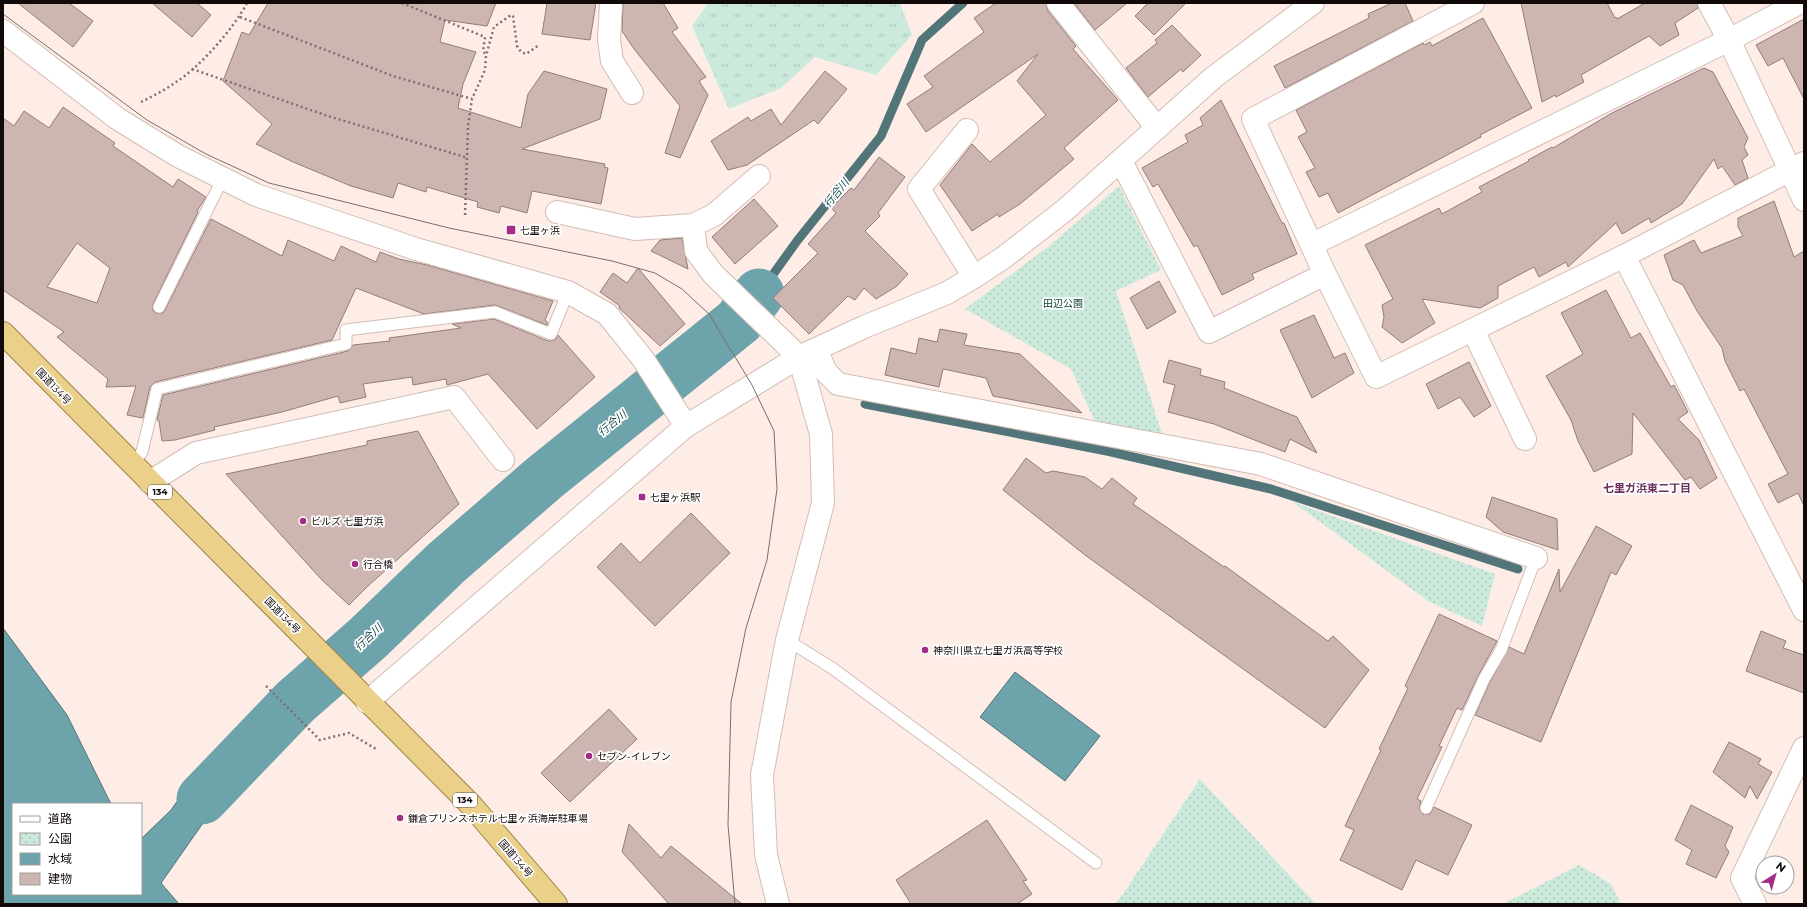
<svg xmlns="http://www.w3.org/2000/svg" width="1807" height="907" font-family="Montserrat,'Noto Sans JP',sans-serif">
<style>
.grass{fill:url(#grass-tufts)}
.park{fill:url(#park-dots)}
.water{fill:#6da3aa;stroke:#517579}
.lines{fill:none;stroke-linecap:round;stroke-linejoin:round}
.stream{stroke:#517579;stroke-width:9}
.river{stroke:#6da3aa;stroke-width:51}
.building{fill:#cdb6b2;stroke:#927d79;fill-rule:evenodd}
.service-casing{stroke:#d2bdb4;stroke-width:13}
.minor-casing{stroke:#d2bdb4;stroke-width:24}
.tertiary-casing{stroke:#d2bdb4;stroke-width:24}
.trunk-casing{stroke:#9b8348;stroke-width:24}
.path{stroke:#7c716d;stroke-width:2.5;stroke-dasharray:2 3;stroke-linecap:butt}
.service{stroke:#fff;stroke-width:11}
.minor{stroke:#fff;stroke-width:22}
.tertiary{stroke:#fff;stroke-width:22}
.trunk{stroke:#ead088;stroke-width:22}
.tram{stroke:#7b6f6b;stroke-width:1}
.poi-dot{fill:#a22d86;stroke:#fff;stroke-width:1.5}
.labels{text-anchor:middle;stroke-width:3.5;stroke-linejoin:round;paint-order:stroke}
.shield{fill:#fff;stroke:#585452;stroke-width:1}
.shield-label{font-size:9px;font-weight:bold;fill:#110a08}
.poi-label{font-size:10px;fill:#110a08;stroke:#fff;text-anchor:start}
.park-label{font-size:10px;fill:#0a4631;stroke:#fff}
.street-label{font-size:10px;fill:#110a08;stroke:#fff}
.water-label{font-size:11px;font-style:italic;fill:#13454b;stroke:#fff}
.neighbourhood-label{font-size:11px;font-weight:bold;fill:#6a305a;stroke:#fff}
</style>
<defs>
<pattern id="grass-tufts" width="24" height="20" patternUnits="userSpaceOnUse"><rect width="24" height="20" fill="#cbeadb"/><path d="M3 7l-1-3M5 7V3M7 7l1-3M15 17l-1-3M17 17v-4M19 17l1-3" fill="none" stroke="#adc7ba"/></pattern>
<pattern id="park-dots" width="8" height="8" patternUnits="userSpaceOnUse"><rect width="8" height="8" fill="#cbeadb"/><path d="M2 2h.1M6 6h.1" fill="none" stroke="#adc7ba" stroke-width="1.8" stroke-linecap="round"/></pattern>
</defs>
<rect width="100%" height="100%" fill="#feede6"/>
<!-- grass -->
<path class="grass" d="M 708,3 L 900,3 L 912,35 L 876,75 L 815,57 L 781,88 L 729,109 L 692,26 Z"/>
<!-- park -->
<path class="park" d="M 1119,186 L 1161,270 L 1116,291 L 1162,434 L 1095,422 L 1071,369 L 965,309 L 1049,246 Z
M 1293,502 L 1495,574 L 1482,626 L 1428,601 Z
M 1200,779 L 1316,904 L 1116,904 Z
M 1579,865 L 1611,884 L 1621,904 L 1503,904 Z"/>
<!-- water -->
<path class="water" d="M 3,628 L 67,715 L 111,804 L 13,804 L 13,894 L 141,894 L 141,839 L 171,810 L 191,782 L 215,806 L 161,883 L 179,904 L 3,904 Z
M 1015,672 L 1100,736 L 1065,781 L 980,717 Z"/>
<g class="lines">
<!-- stream -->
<path class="stream" d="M 759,294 L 797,241 L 881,136 L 922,40 L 963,3
M 865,404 L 1107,451 L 1271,489 L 1518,569"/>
<!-- river -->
<path class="river" d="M 202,799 L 295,702 L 368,638 L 446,563 L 544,478 L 739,321 L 759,294"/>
</g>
<!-- building -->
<path class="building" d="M 18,3 L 69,3 L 93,21 L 73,47 Z
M 152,3 L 197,3 L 211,15 L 192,37 Z
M 268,3 L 496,3 L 487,26 L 445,20 L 440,42 L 476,52 L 463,84 L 458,108 L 521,128 L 528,94 L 544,71 L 607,89 L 600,119 L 522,149 L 605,164 L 604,167 L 608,168 L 601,204 L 532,191 L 527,213 L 501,206 L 499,213 L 477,207 L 478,202 L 427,187 L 426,192 L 398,183 L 393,198 L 351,186 L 293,162 L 256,144 L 272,124 L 223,81 L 242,32 L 249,35 Z
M 547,3 L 596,3 L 590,40 L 542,34 Z
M 623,3 L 663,3 L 678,28 L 672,32 L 706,77 L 699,81 L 708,95 L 680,158 L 665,153 L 680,106 L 634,49 L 622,31 Z
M 996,3 L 1046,3 L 1048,11 L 1076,46 L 1073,49 L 1118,100 L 1064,148 L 1074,159 L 1020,204 L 999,217 L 998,214 L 972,231 L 940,185 L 972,144 L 990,162 L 1046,115 L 1017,81 L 1038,54 L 926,132 L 907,104 L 933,87 L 924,76 L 984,32 L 974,18 Z
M 1074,3 L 1127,3 L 1095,30 Z
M 1148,3 L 1186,3 L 1154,35 L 1135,16 Z
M 1392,3 L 1405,3 L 1413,21 L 1285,88 L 1274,66 L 1369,18 L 1368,14 Z
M 1521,3 L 1607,3 L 1615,18 L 1616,17 L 1617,19 L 1645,3 L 1697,3 L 1698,8 L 1675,23 L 1679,35 L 1660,46 L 1649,36 L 1581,75 L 1584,82 L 1556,97 L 1555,95 L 1542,102 Z
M 1483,18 L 1532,108 L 1480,135 L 1481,137 L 1338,213 L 1328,193 L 1319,197 L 1306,172 L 1315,168 L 1298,137 L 1307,132 L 1296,110 L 1423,43 L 1424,45 L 1430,42 L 1432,46 Z
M 1804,19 L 1804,99 L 1783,58 L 1768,66 L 1756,45 Z
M 1172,25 L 1201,55 L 1183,72 L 1181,69 L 1148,97 L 1126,68 L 1157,43 L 1155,40 Z
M 1704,68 L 1713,72 L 1748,138 L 1744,147 L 1748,155 L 1742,160 L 1748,178 L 1735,185 L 1722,166 L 1718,169 L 1714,159 L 1682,204 L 1651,223 L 1649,218 L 1622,234 L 1616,223 L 1568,267 L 1566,262 L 1539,277 L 1534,267 L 1498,286 L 1498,298 L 1480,308 L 1422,299 L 1435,323 L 1402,343 L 1382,327 L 1384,317 L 1382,305 L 1393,299 L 1365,245 L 1439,208 L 1442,214 L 1482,192 L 1479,187 L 1529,161 L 1528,160 L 1552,147 L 1553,148 L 1612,113 Z
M 825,71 L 847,89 L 818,124 L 814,120 L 747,165 L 728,170 L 711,141 L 748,117 L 751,121 L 771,109 L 781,125 Z
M 1221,100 L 1282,223 L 1284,223 L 1297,254 L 1252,274 L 1254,279 L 1222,295 L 1197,245 L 1194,247 L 1158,184 L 1153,187 L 1142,168 L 1188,142 L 1185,135 L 1203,125 L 1200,118 Z
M 63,107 L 115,143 L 113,146 L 173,187 L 178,179 L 206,197 L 197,211 L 198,212 L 153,304 L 153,311 L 156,313 L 163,313 L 165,310 L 211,219 L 282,256 L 288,240 L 334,261 L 341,246 L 376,262 L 380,252 L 399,259 L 427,265 L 553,301 L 545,320 L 548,323 L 547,325 L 495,305 L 424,314 L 356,288 L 332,340 L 155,382 L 150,387 L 143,418 L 127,415 L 136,386 L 106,387 L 108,379 L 57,337 L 64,332 L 3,290 L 3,118 L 14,126 L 24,111 L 49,128 ZM 77,243 L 110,268 L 97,303 L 47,287 Z
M 879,157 L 905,177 L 878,213 L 880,216 L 865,231 L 908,274 L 897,286 L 876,299 L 864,288 L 855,300 L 848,296 L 809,334 L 773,298 L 818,253 L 808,244 L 836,213 L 831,208 L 851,188 L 854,190 Z
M 754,199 L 778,226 L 735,264 L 712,237 Z
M 1774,201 L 1794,257 L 1804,251 L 1804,506 L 1798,493 L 1778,503 L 1768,484 L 1788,474 L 1744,389 L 1740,391 L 1725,361 L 1722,348 L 1697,311 L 1683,285 L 1673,280 L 1664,255 L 1694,240 L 1701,253 L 1743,236 L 1738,227 L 1738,218 Z
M 682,238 L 688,269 L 651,251 L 660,240 Z
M 638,268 L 685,324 L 660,346 L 619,308 L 620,306 L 600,292 L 613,273 L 627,283 Z
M 1159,281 L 1176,312 L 1147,329 L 1130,298 Z
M 1606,290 L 1631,338 L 1640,333 L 1671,387 L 1674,385 L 1688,412 L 1678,419 L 1699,440 L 1717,478 L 1700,489 L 1691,477 L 1685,480 L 1633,413 L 1632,454 L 1594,472 L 1578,441 L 1571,420 L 1546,376 L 1583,354 L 1561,313 Z
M 1314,315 L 1334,358 L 1345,353 L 1354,373 L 1312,398 L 1280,330 Z
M 494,319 L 548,341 L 555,340 L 558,335 L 595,377 L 537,429 L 488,374 L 447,385 L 446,379 L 413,385 L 412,377 L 363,384 L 366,397 L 340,403 L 338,396 L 282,412 L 214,427 L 215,430 L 175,440 L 162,441 L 159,421 L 157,420 L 163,395 L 348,351 L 353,345 L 390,341 L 389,338 L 461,328 L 452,324 Z
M 940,329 L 967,334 L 964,345 L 1020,354 L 1082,413 L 993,396 L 986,378 L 943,369 L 939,387 L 885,375 L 891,348 L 916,354 L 919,338 L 937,342 Z
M 1169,360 L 1201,369 L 1200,375 L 1225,382 L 1224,388 L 1297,417 L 1317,453 L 1290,439 L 1285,452 L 1214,424 L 1168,412 L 1175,385 L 1163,382 Z
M 1469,362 L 1491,406 L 1474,417 L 1460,397 L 1438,409 L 1426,384 Z
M 418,431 L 459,504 L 368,586 L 349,605 L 321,579 L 226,474 L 367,445 L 367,441 Z
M 1026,458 L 1046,473 L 1053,471 L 1085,477 L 1102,489 L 1112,478 L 1137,498 L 1133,504 L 1224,567 L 1225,566 L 1328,641 L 1333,636 L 1369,670 L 1325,728 L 1085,555 L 1003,490 Z
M 1492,497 L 1557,519 L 1558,550 L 1503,532 L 1486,517 Z
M 691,513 L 730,553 L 655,626 L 597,567 L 621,543 L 640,563 Z
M 1596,526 L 1632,546 L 1616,575 L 1611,572 L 1541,742 L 1475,715 L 1490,682 L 1509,647 L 1524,654 L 1559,569 L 1560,592 Z
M 1439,614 L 1497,641 L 1478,676 L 1462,710 L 1457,708 L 1439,746 L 1442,747 L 1417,799 L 1421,801 L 1419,809 L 1423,814 L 1430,814 L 1434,807 L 1472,825 L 1448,875 L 1416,860 L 1402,890 L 1340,860 L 1354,830 L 1345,826 L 1381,750 L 1379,749 L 1408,688 L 1405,686 Z
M 1761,631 L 1786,641 L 1783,648 L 1804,655 L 1804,693 L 1746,671 Z
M 609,709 L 637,739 L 570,802 L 541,773 Z
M 1729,742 L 1761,759 L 1758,764 L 1772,772 L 1757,799 L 1750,786 L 1745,798 L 1713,772 Z
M 1691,805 L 1733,827 L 1725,846 L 1729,852 L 1716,878 L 1686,864 L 1692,850 L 1675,840 Z
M 987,820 L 1027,880 L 1023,881 L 1032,894 L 1017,904 L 911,904 L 896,880 Z
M 629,824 L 661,858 L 671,846 L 742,904 L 669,904 L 622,852 Z"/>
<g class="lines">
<!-- service casing -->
<g class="service-casing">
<path id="service" d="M 159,307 L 223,178
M 132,465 L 142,452 L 157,389 L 346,344 L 346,330 L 495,312 L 551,334 L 568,292
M 787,640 L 832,668 L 1096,863
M 1426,808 L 1484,679 L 1501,650 L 1536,558"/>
</g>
<!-- minor casing -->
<g class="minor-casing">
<path id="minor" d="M 611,3 L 609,40 L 612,61 L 632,93
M 1058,3 L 1157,128
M 1473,3 L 1253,119 L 1325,274 L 1376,377 L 1624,256 L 1804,163
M 1709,3 L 1729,40 L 1804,200
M 3,31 L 118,119 L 178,156 L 256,195 L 416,249 L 568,292 L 607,314 L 643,359 L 686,426
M 967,130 L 919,189 L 974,277
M 1121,161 L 1209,332 L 1325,274
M 557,212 L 635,229 L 693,225 L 696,251 L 713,274 L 799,357 L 821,434 L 823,503 L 787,640 L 762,775 L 766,855 L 778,904
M 693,225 L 714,215 L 759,176
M 1313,244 L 1729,40 L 1799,3
M 1624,256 L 1804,610
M 1473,330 L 1525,439
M 816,349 L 826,372 L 838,384 L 1261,464 L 1536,558
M 150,482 L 196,453 L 454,397 L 503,460
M 1755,904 L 1742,878 L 1804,748"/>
</g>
<!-- tertiary casing -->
<g class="tertiary-casing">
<path id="tertiary" d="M 367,702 L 686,426 L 799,357 L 864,327 L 947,293 L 974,277 L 1003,258 L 1065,210 L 1214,77 L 1313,3"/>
</g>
<!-- trunk casing -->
<g class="trunk-casing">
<path id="trunk" d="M 3,333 L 472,806 L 556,904"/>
</g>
<!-- path -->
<path class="path" d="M 402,3 L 485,37 L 483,51 L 486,55
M 240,17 L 393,76 L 472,99
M 192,69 L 328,116 L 468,158
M 141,102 C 153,96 165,90 176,82 C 200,67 234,28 247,3
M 465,215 L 468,126 L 472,99 L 485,70 L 486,56 L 494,27 L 511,15 L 513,16 L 517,46 L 521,52 L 526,54 L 539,45
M 526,228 L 537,230
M 266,686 L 320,740 L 349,733 L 376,749"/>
<!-- service -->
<use href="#service" class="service"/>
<!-- minor -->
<use href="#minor" class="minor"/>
<!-- tertiary -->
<use href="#tertiary" class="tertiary"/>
<!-- trunk -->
<use href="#trunk" class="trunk"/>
<!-- tram -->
<path class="tram" d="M 3,14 L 147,120 L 206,154 L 269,183 L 449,228 L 612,261 L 655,273 L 682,289 L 709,314 L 752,385 L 774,431 L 777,489 L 767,560 L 746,628 L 731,702 L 728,825 L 735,904"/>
</g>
<!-- markers -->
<g class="poi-dot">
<rect x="506" y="225" width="10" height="10" rx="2"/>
<rect x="638" y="493" width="8" height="8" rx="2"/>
<circle cx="303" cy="521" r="4"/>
<circle cx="355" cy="564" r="4"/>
<circle cx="925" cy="650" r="4"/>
<circle cx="589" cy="756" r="4"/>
<circle cx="400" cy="818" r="4"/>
</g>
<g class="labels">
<!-- shield labels -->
<g class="shield">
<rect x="148" y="485" width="24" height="14" rx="3"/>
<rect x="453" y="793" width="24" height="14" rx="3"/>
</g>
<g class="shield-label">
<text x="160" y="495">134</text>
<text x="465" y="803">134</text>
</g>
<!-- poi labels -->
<g class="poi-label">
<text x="520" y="234">七里ヶ浜</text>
<text x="650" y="501">七里ヶ浜駅</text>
<text x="311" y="525">ビルズ 七里ガ浜</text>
<text x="363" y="568">行合橋</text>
<text x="933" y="654">神奈川県立七里ガ浜高等学校</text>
<text x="597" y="760">セブン-イレブン</text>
<text x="408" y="822">鎌倉プリンスホテル七里ヶ浜海岸駐車場</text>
</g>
<!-- park labels -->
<g class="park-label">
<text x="1063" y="307">田辺公園</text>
</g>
<!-- street labels -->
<g class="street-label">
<text transform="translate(54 386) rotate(46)" y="4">国道134号</text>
<text transform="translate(283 615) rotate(45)" y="4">国道134号</text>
<text transform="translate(516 858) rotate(49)" y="4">国道134号</text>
</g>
<!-- water labels -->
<g class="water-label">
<text transform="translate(836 193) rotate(-51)" y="4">行合川</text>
<text transform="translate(612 423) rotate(-39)" y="4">行合川</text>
<text transform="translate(368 637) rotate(-43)" y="4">行合川</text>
</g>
<!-- neighbourhood labels -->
<g class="neighbourhood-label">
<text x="1647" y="492">七里ガ浜東二丁目</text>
</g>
</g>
<!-- border -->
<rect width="1807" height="907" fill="none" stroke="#110a08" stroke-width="8"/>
<!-- legend -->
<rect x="12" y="803" width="130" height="92" fill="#ffffff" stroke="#a09d9c"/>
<rect x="20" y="816" width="20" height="6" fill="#ffffff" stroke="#a09d9c"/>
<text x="48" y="823" font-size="12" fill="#110a08">道路</text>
<rect x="20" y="833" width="20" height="12" fill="url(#park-dots)" stroke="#a09d9c"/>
<text x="48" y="843" font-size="12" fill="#110a08">公園</text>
<rect x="20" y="853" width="20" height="12" fill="#6da3aa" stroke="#a09d9c"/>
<text x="48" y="863" font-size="12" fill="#110a08">水域</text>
<rect x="20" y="873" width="20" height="12" fill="#cdb6b2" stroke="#a09d9c"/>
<text x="48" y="883" font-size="12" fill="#110a08">建物</text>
<!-- north arrow -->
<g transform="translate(1775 875) rotate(37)"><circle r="19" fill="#ffffff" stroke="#a09d9c"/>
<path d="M0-3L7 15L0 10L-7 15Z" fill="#a22d86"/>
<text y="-6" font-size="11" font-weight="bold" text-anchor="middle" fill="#110a08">N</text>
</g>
</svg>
